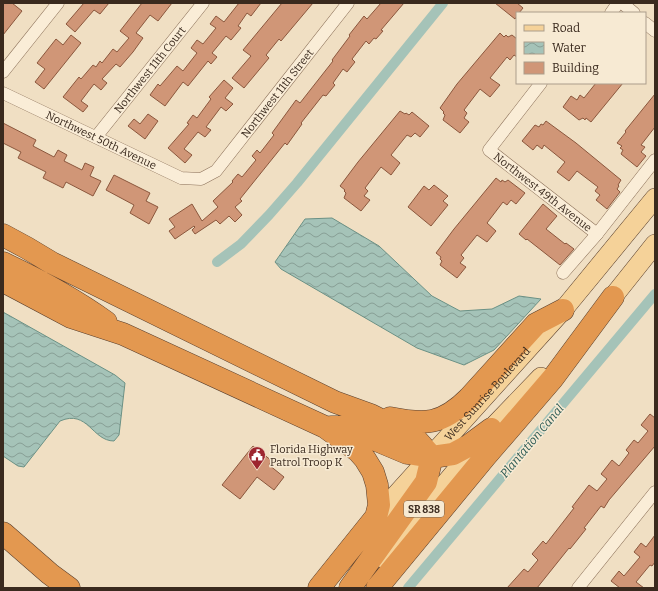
<svg xmlns="http://www.w3.org/2000/svg" width="658" height="591" font-family="Bitter,serif">
<style>
.water{fill:url(#water-waves);stroke:#6b9185}
.lines{fill:none;stroke-linecap:round;stroke-linejoin:round}
.canal{stroke:#a5c3b8;stroke-width:10}
.building{fill:#d09677;stroke:#8b573d}
.street-casing{stroke:#8b7059;stroke-width:13}
.primary-casing{stroke:#593f2d;stroke-width:20}
.highway-casing{stroke:#593f2d;stroke-width:23}
.street{stroke:#faedd7;stroke-width:12}
.primary{stroke:#f5d299;stroke-width:19}
.highway{stroke:#e39850;stroke-width:22}
.labels{text-anchor:middle;stroke-width:3;stroke-linejoin:round;paint-order:stroke}
.shield{fill:#f7ead3;stroke:#736454;stroke-width:1}
.shield-label{font-size:10px;font-weight:bold;fill:#3a2a1e}
.street-label{font-size:11px;fill:#3a2a1e;stroke:#f7ead3}
.poi-label{font-size:11px;fill:#3a2a1e;stroke:#f7ead3;text-anchor:start}
.water-label{font-size:12px;font-style:italic;fill:#2c5b55;stroke:#f7ead3}
</style>
<defs>
<pattern id="water-waves" width="16" height="10" patternUnits="userSpaceOnUse"><rect width="16" height="10" fill="#a5c3b8"/><path d="M0 5q4-4 8 0t8 0" fill="none" stroke="#879f95"/></pattern>
</defs>
<rect width="100%" height="100%" fill="#f0dfc3"/>
<!-- water -->
<path class="water" d="M 332,218 L 379,246 L 432,296 L 460,311 L 492,309 L 519,296 L 541,299 L 494,350 L 464,365 L 417,348 L 281,269 L 275,262 L 305,219 Z
M 3,312 L 115,375 L 125,383 L 119,435 L 114,441 C 92,441 88,409 60,421 L 24,467 L 18,466 L 3,456 Z"/>
<g class="lines">
<!-- canal -->
<path class="canal" d="M 217,262 L 241,244 L 269,215 L 297,183 L 443,3
M 408,588 L 655,294"/>
</g>
<!-- building -->
<path class="building" d="M 3,3 L 12,3 L 22,11 L 3,35 Z
M 84,3 L 109,3 L 100,14 L 94,10 L 75,32 L 66,24 Z
M 142,3 L 172,3 L 158,21 L 150,15 L 136,33 L 143,38 L 133,52 L 120,67 L 116,64 L 102,79 L 107,83 L 101,90 L 94,84 L 81,101 L 88,106 L 83,112 L 63,97 L 79,77 L 81,79 L 93,65 L 96,67 L 100,61 L 102,63 L 113,49 L 117,52 L 129,38 L 120,31 Z
M 239,3 L 261,3 L 251,16 L 247,13 L 238,26 L 241,28 L 231,40 L 226,36 L 212,53 L 217,57 L 211,64 L 208,61 L 188,86 L 183,82 L 165,106 L 150,95 L 158,84 L 160,86 L 177,66 L 183,71 L 197,53 L 191,48 L 197,40 L 203,44 L 216,28 L 210,24 L 216,16 L 224,22 Z
M 282,3 L 313,3 L 281,41 L 279,39 L 266,55 L 269,58 L 244,88 L 232,78 L 251,56 L 243,50 Z
M 381,3 L 404,3 L 381,30 L 383,31 L 376,39 L 374,38 L 369,44 L 366,41 L 352,59 L 355,62 L 347,72 L 343,69 L 333,83 L 335,85 L 326,96 L 323,95 L 301,123 L 302,124 L 287,145 L 285,143 L 240,199 L 242,201 L 235,207 L 242,215 L 235,222 L 229,216 L 220,224 L 216,220 L 195,234 L 192,230 L 195,227 L 194,226 L 175,239 L 169,231 L 175,227 L 169,219 L 192,204 L 202,221 L 218,207 L 213,201 L 233,182 L 232,181 L 238,174 L 242,177 L 256,160 L 252,156 L 257,150 L 260,153 L 274,135 L 272,133 L 296,100 L 300,103 L 333,61 L 332,60 L 350,36 L 349,35 L 364,16 L 367,19 Z
M 495,3 L 517,3 L 523,8 L 519,13 L 517,13 L 517,16 L 515,19 Z
M 500,33 L 504,37 L 506,35 L 508,37 L 512,35 L 517,39 L 517,57 L 514,55 L 510,60 L 507,57 L 490,78 L 500,85 L 490,97 L 480,89 L 464,110 L 467,113 L 464,118 L 469,122 L 460,133 L 443,120 L 445,115 L 443,113 L 444,112 L 440,108 L 457,84 Z
M 71,35 L 81,43 L 44,89 L 35,82 L 45,69 L 37,63 L 56,39 L 63,45 Z
M 224,80 L 233,88 L 225,98 L 233,104 L 226,111 L 221,107 L 206,127 L 211,130 L 205,137 L 198,132 L 184,149 L 192,155 L 185,163 L 168,148 L 189,124 L 187,123 L 193,115 L 197,118 L 211,99 L 209,97 Z
M 596,83 L 623,83 L 591,122 L 586,118 L 585,120 L 583,118 L 579,120 L 563,107 L 571,96 L 577,100 L 580,95 L 584,98 Z
M 655,94 L 655,127 L 641,145 L 645,147 L 641,152 L 646,156 L 637,167 L 621,154 L 623,150 L 620,148 L 622,146 L 617,143 L 626,132 L 625,131 Z
M 400,111 L 405,114 L 406,113 L 409,115 L 412,112 L 429,126 L 420,137 L 415,133 L 411,137 L 407,135 L 391,155 L 400,163 L 391,175 L 381,167 L 365,188 L 368,191 L 364,196 L 370,200 L 361,211 L 344,198 L 346,193 L 344,191 L 345,190 L 340,186 L 358,162 Z
M 148,114 L 158,121 L 145,139 L 128,126 L 134,119 L 140,124 Z
M 546,121 L 576,143 L 621,180 L 618,185 L 619,186 L 617,189 L 620,192 L 607,209 L 596,200 L 600,195 L 595,191 L 598,187 L 577,171 L 569,181 L 557,172 L 565,162 L 544,145 L 542,149 L 537,145 L 533,150 L 522,141 L 535,125 L 539,127 L 541,124 L 543,125 Z
M 3,123 L 36,140 L 33,146 L 54,157 L 58,150 L 67,155 L 64,161 L 82,170 L 85,163 L 94,167 L 90,176 L 101,181 L 93,196 L 66,182 L 63,188 L 43,178 L 46,172 L 18,158 L 21,152 L 3,143 Z
M 114,175 L 150,193 L 146,201 L 158,207 L 149,224 L 130,213 L 134,205 L 106,190 Z
M 496,178 L 501,182 L 502,180 L 505,182 L 508,180 L 525,193 L 516,204 L 511,200 L 507,205 L 503,202 L 487,223 L 496,231 L 487,242 L 477,235 L 461,255 L 464,258 L 460,263 L 466,267 L 457,278 L 440,265 L 442,261 L 440,259 L 441,257 L 436,253 L 454,229 Z
M 434,185 L 448,196 L 443,201 L 448,205 L 431,226 L 408,207 L 424,186 L 429,190 Z
M 543,204 L 557,216 L 546,229 L 565,244 L 566,243 L 574,249 L 560,265 L 527,239 L 526,240 L 519,234 Z
M 650,414 L 655,418 L 655,446 L 609,500 L 604,508 L 601,506 L 584,528 L 586,529 L 570,549 L 569,548 L 537,588 L 507,588 L 524,569 L 528,572 L 538,560 L 532,554 L 543,541 L 546,544 L 574,508 L 572,507 L 589,485 L 597,491 L 607,479 L 601,474 L 612,460 L 619,466 L 629,453 L 626,450 L 634,440 L 638,443 L 648,431 L 641,425 Z
M 253,446 L 272,461 L 269,465 L 284,477 L 274,490 L 257,477 L 240,499 L 222,485 Z
M 655,535 L 655,562 L 652,566 L 650,565 L 636,582 L 644,588 L 620,588 L 611,581 L 619,571 L 624,576 L 640,557 L 634,552 L 641,543 L 646,547 Z"/>
<g class="lines">
<!-- street casing -->
<g class="street-casing">
<g id="street">
<path d="M 622,3 L 634,13"/>
<path d="M 611,13 L 618,3"/>
<path d="M 645,23 L 655,31"/>
<path d="M 3,72 L 58,3"/>
<path id="s1" d="M 541,83 L 489,150 L 597,234"/>
<path id="s2" d="M 3,93 L 181,178 L 201,179 L 216,171 L 348,3"/>
<path id="s3" d="M 96,137 L 203,3"/>
<path d="M 563,273 L 597,234 L 655,160"/>
<path d="M 578,588 L 655,492"/>
</g>
</g>
<!-- primary casing -->
<g class="primary-casing">
<g id="primary">
<path d="M 604,308 L 655,244"/>
<path id="s4" d="M 376,517 L 563,310 L 655,198"/>
<path d="M 383,558 L 491,429 L 541,377"/>
</g>
</g>
<!-- highway casing -->
<g class="highway-casing">
<path id="highway" d="M 3,235 L 27,248 L 52,263 L 335,402 L 371,415 L 413,436 L 432,457
M 3,263 C 39,280 74,299 106,322
M 3,281 L 71,317 L 123,334 L 325,427 L 358,451 L 365,459 L 373,472 L 377,485 L 379,505 L 376,517 L 319,588
M 390,418 C 425,425 442,425 469,398 L 536,324 L 563,310
M 331,427 L 345,427 L 407,453 L 432,457 L 453,454 L 468,446 L 491,429
M 3,533 L 50,574 L 69,588
M 350,588 L 426,482 L 432,457
M 377,588 L 485,457 L 553,378 L 613,297"/>
</g>
<!-- street -->
<use href="#street" class="street"/>
<!-- primary -->
<use href="#primary" class="primary"/>
<!-- highway -->
<use href="#highway" class="highway"/>
</g>
<!-- icons -->
<defs>
<g id="civic-pin" transform="scale(0.9)"><path d="M0 17L-7.5 6A9.5 9.5 0 1 1 7.5 6Z" fill="#9d262f" stroke="#f7ead3"/><path d="M-.6-6.5H3V-4.5H.6V-3L4-1V1h2V6H-6V1h2V-1L-.6-3ZM-1.2 2.5V6h2.4V2.5Z" fill="#fff"/></g>
</defs>
<g fill-rule="evenodd">
<use href="#civic-pin" x="257" y="455"/>
</g>
<g class="labels">
<!-- shield labels -->
<rect class="shield" x="404" y="501" width="40" height="16" rx="3"/>
<g class="shield-label">
<text x="424" y="513">SR 838</text>
</g>
<!-- street labels -->
<g class="street-label">
<text dy="4" stroke="none"><textPath href="#s3" startOffset="86">Northwest 11th Court</textPath></text>
<text dy="4" stroke="none"><textPath href="#s2" startOffset="333">Northwest 11th Street</textPath></text>
<text dy="4" stroke="none"><textPath href="#s2" startOffset="109">Northwest 50th Avenue</textPath></text>
<text dy="4" stroke="none"><textPath href="#s1" startOffset="153">Northwest 49th Avenue</textPath></text>
<text dy="4" stroke="none"><textPath href="#s4" startOffset="166">West Sunrise Boulevard</textPath></text>
</g>
<!-- poi labels -->
<g class="poi-label">
<text x="270" y="453">Florida Highway<tspan x="270" dy="13">Patrol Troop K</tspan></text>
</g>
<!-- water labels -->
<g class="water-label">
<text transform="translate(532 441) rotate(-50)" y="4">Plantation Canal</text>
</g>
</g>
<!-- border -->
<rect width="658" height="591" fill="none" stroke="#3a2a1e" stroke-width="8"/>
<!-- legend -->
<rect x="516" y="12" width="130" height="72" fill="#f7ead3" stroke="#ab9d8b"/>
<rect x="524" y="25" width="20" height="6" fill="#f5d299" stroke="#ab9d8b"/>
<text x="552" y="32" font-size="12" fill="#3a2a1e">Road</text>
<rect x="524" y="42" width="20" height="12" fill="url(#water-waves)" stroke="#ab9d8b"/>
<text x="552" y="52" font-size="12" fill="#3a2a1e">Water</text>
<rect x="524" y="62" width="20" height="12" fill="#d09677" stroke="#ab9d8b"/>
<text x="552" y="72" font-size="12" fill="#3a2a1e">Building</text>
</svg>
